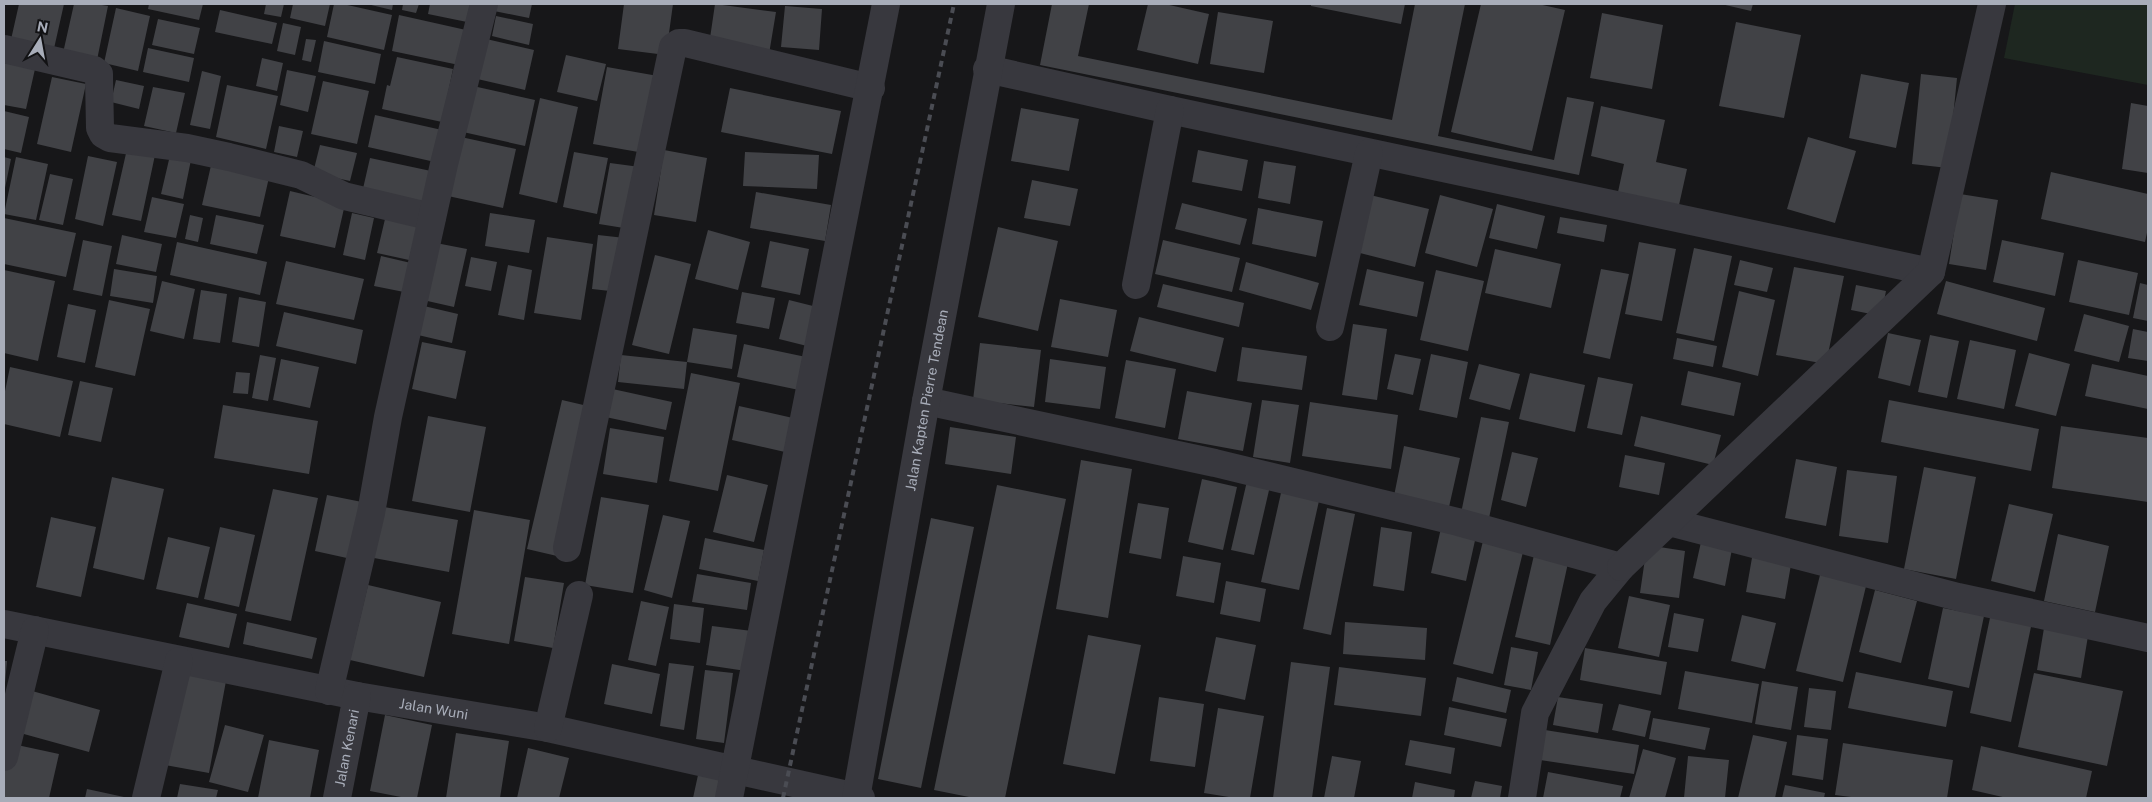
<svg xmlns="http://www.w3.org/2000/svg" width="2152" height="802" font-family="'Public Sans',sans-serif">
<style>
.green{fill:#1e2720}
.building{fill:#414246}
.lines{fill:none;stroke-linecap:round;stroke-linejoin:round}
.minor{stroke:#38383e;stroke-width:28}
.rail{stroke:#4a4c53;stroke-width:4;stroke-dasharray:6 5;stroke-linecap:butt}
.labels{text-anchor:middle;stroke-width:4.5;stroke-linejoin:round;paint-order:stroke}
.street-label{font-size:14px;fill:#a8adb9;stroke:#121214}
</style>
<rect width="100%" height="100%" fill="#171719"/>
<!-- green -->
<path class="green" d="M 2015,4 L 2148,4 L 2148,85 L 2004,58 Z"/>
<!-- building -->
<path class="building" d="M 19,4 L 64,4 L 53,53 L 10,44 Z
M 74,4 L 96,4 L 108,6 L 97,60 L 63,53 Z
M 149,4 L 203,4 L 199,20 L 148,9 Z
M 266,4 L 284,4 L 281,17 L 264,14 Z
M 293,4 L 330,4 L 325,26 L 290,18 Z
M 334,4 L 343,4 L 392,15 L 384,50 L 327,37 Z
M 367,4 L 393,4 L 392,10 Z
M 403,4 L 419,4 L 416,13 L 402,10 Z
M 430,4 L 471,4 L 467,22 L 428,14 Z
M 491,4 L 532,4 L 529,18 L 489,10 Z
M 624,4 L 673,4 L 666,55 L 618,49 Z
M 715,4 L 776,12 L 769,54 L 709,45 Z
M 1052,4 L 1089,4 L 1078,56 L 1392,120 L 1415,4 L 1465,4 L 1438,136 L 1554,160 L 1567,97 L 1594,102 L 1579,175 L 1040,65 Z
M 1148,4 L 1165,4 L 1209,14 L 1198,64 L 1137,50 Z
M 1311,4 L 1405,4 L 1401,24 L 1311,6 Z
M 1481,4 L 1538,4 L 1565,10 L 1532,151 L 1451,132 Z
M 1721,4 L 1753,4 L 1751,11 Z
M 785,6 L 822,9 L 819,50 L 781,47 Z
M 116,8 L 150,16 L 138,71 L 104,63 Z
M 220,10 L 277,23 L 272,44 L 215,32 Z
M 1218,12 L 1273,21 L 1264,73 L 1210,64 Z
M 1602,13 L 1663,25 L 1652,89 L 1590,78 Z
M 399,15 L 466,30 L 459,65 L 392,51 Z
M 496,16 L 533,24 L 529,45 L 492,36 Z
M 158,19 L 200,28 L 194,54 L 152,45 Z
M 1736,22 L 1801,35 L 1784,118 L 1719,106 Z
M 283,23 L 301,27 L 295,55 L 277,51 Z
M 482,38 L 534,50 L 525,90 L 473,78 Z
M 306,39 L 316,40 L 311,62 L 302,60 Z
M 324,41 L 381,54 L 375,84 L 318,72 Z
M 148,48 L 194,58 L 189,82 L 143,72 Z
M 566,55 L 606,64 L 597,101 L 557,92 Z
M 397,57 L 453,69 L 442,122 L 382,109 L 387,85 L 390,86 Z
M 262,58 L 283,63 L 277,91 L 256,86 Z
M 4,63 L 35,69 L 26,109 L 4,105 Z
M 607,67 L 658,76 L 644,153 L 593,144 Z
M 287,70 L 316,76 L 308,112 L 280,105 Z
M 202,71 L 221,76 L 210,129 L 190,125 Z
M 1861,74 L 1909,83 L 1896,148 L 1849,138 Z
M 1921,74 L 1957,78 L 1948,168 L 1912,164 Z
M 52,77 L 86,84 L 71,152 L 37,144 Z
M 116,80 L 144,86 L 139,109 L 111,102 Z
M 323,81 L 369,91 L 357,144 L 311,134 Z
M 227,85 L 278,96 L 266,149 L 216,137 Z
M 473,86 L 535,100 L 525,146 L 463,132 Z
M 153,87 L 185,93 L 176,133 L 144,126 Z
M 730,88 L 841,111 L 832,154 L 721,132 Z
M 540,98 L 578,107 L 557,203 L 519,194 Z
M 2131,103 L 2148,106 L 2148,173 L 2122,169 Z
M 1601,106 L 1665,120 L 1656,162 L 1687,169 L 1679,205 L 1618,192 L 1624,164 L 1591,156 Z
M 1021,108 L 1079,119 L 1069,171 L 1011,161 Z
M 4,111 L 29,117 L 21,153 L 4,149 Z
M 375,115 L 442,130 L 435,162 L 368,147 Z
M 279,126 L 303,131 L 297,157 L 274,152 Z
M 461,137 L 516,149 L 503,208 L 448,196 Z
M 1808,137 L 1856,151 L 1835,223 L 1787,209 Z
M 320,145 L 357,153 L 350,181 L 313,173 Z
M 127,149 L 155,155 L 141,221 L 112,215 Z
M 664,150 L 707,158 L 696,222 L 654,215 Z
M 1198,150 L 1248,160 L 1242,191 L 1192,182 Z
M 171,151 L 192,155 L 183,199 L 161,194 Z
M 574,152 L 608,158 L 597,214 L 563,207 Z
M 745,152 L 819,155 L 817,189 L 743,186 Z
M 88,156 L 117,162 L 103,226 L 75,219 Z
M 4,157 L 11,159 L 5,188 L 4,188 Z
M 16,157 L 48,164 L 36,220 L 4,214 Z
M 370,158 L 431,171 L 423,206 L 362,193 Z
M 212,161 L 270,173 L 260,217 L 202,205 Z
M 1264,161 L 1296,166 L 1290,204 L 1258,198 Z
M 610,163 L 640,167 L 630,229 L 599,224 Z
M 2051,172 L 2148,194 L 2148,228 L 2145,242 L 2041,219 Z
M 50,174 L 73,179 L 63,225 L 39,220 Z
M 1032,180 L 1078,189 L 1070,226 L 1024,218 Z
M 290,191 L 345,204 L 335,248 L 280,236 Z
M 756,192 L 831,205 L 825,241 L 750,228 Z
M 1960,194 L 1998,200 L 1986,270 L 1949,264 Z
M 1370,195 L 1429,209 L 1415,267 L 1356,252 Z
M 1440,195 L 1493,209 L 1477,267 L 1425,253 Z
M 152,197 L 184,204 L 176,238 L 144,232 Z
M 1182,203 L 1247,219 L 1240,245 L 1175,229 Z
M 1497,204 L 1545,216 L 1537,249 L 1489,238 Z
M 1258,208 L 1323,221 L 1316,257 L 1252,244 Z
M 352,213 L 374,218 L 365,260 L 343,255 Z
M 490,213 L 535,220 L 529,253 L 485,246 Z
M 190,215 L 203,218 L 198,242 L 185,239 Z
M 216,215 L 264,225 L 257,254 L 210,244 Z
M 1560,217 L 1607,225 L 1604,242 L 1557,233 Z
M 4,218 L 76,233 L 66,277 L 4,264 Z
M 385,219 L 417,226 L 409,260 L 377,253 Z
M 998,227 L 1058,241 L 1038,331 L 978,317 Z
M 708,230 L 750,242 L 738,290 L 695,279 Z
M 122,235 L 162,244 L 156,272 L 116,264 Z
M 598,235 L 625,238 L 619,292 L 592,289 Z
M 547,237 L 593,244 L 581,320 L 534,313 Z
M 83,240 L 112,246 L 102,296 L 73,290 Z
M 1163,240 L 1240,258 L 1232,292 L 1155,274 Z
M 2002,240 L 2064,253 L 2055,296 L 1993,282 Z
M 770,241 L 809,249 L 800,295 L 761,287 Z
M 177,242 L 267,262 L 260,295 L 170,275 Z
M 1639,242 L 1676,249 L 1662,321 L 1625,314 Z
M 436,243 L 467,249 L 454,307 L 423,300 Z
M 1694,248 L 1732,256 L 1714,341 L 1676,333 Z
M 1495,249 L 1561,264 L 1551,308 L 1485,293 Z
M 655,255 L 691,264 L 669,354 L 632,345 Z
M 381,256 L 411,263 L 404,292 L 374,286 Z
M 471,257 L 497,262 L 491,291 L 465,286 Z
M 1740,260 L 1773,268 L 1767,292 L 1734,285 Z
M 2078,260 L 2138,273 L 2129,315 L 2069,302 Z
M 286,261 L 364,279 L 354,320 L 276,304 Z
M 1246,262 L 1319,283 L 1311,310 L 1239,290 Z
M 508,265 L 532,270 L 524,320 L 498,315 Z
M 1794,267 L 1844,276 L 1826,364 L 1776,355 Z
M 114,269 L 157,276 L 153,303 L 110,296 Z
M 1367,269 L 1424,282 L 1417,317 L 1359,305 Z
M 1601,269 L 1629,274 L 1610,359 L 1583,353 Z
M 4,270 L 55,281 L 38,361 L 4,353 Z
M 1436,270 L 1484,281 L 1468,351 L 1420,340 Z
M 162,281 L 195,289 L 184,339 L 150,331 Z
M 1946,281 L 2045,308 L 2037,341 L 1937,314 Z
M 2140,283 L 2148,285 L 2148,321 L 2133,318 Z
M 1163,284 L 1244,303 L 1239,327 L 1157,307 Z
M 1856,285 L 1886,291 L 1881,316 L 1851,310 Z
M 201,290 L 227,294 L 220,343 L 193,339 Z
M 1739,291 L 1775,300 L 1758,376 L 1722,367 Z
M 742,292 L 775,298 L 769,329 L 736,323 Z
M 239,297 L 266,302 L 259,347 L 232,342 Z
M 1060,299 L 1117,310 L 1108,357 L 1051,347 Z
M 109,300 L 150,309 L 135,376 L 95,367 Z
M 789,300 L 817,307 L 807,346 L 779,339 Z
M 68,304 L 96,310 L 85,363 L 57,357 Z
M 424,306 L 458,314 L 452,343 L 418,335 Z
M 284,312 L 363,330 L 356,364 L 276,346 Z
M 2084,314 L 2129,326 L 2119,362 L 2074,351 Z
M 1139,317 L 1224,338 L 1216,372 L 1130,351 Z
M 1353,324 L 1387,329 L 1377,400 L 1342,395 Z
M 693,328 L 737,335 L 732,369 L 687,362 Z
M 2133,329 L 2148,332 L 2148,361 L 2128,358 Z
M 1888,333 L 1921,340 L 1910,386 L 1878,378 Z
M 1930,335 L 1959,341 L 1947,398 L 1918,392 Z
M 1677,338 L 1717,346 L 1713,367 L 1673,359 Z
M 1970,340 L 2016,350 L 2004,409 L 1957,399 Z
M 422,342 L 466,351 L 456,399 L 412,389 Z
M 980,343 L 1041,350 L 1034,407 L 973,400 Z
M 744,344 L 806,357 L 799,390 L 737,377 Z
M 1242,347 L 1307,356 L 1302,390 L 1237,381 Z
M 2029,353 L 2070,364 L 2056,416 L 2015,406 Z
M 1395,354 L 1421,359 L 1413,395 L 1387,389 Z
M 1431,354 L 1468,362 L 1457,418 L 1419,410 Z
M 260,355 L 276,358 L 268,401 L 252,398 Z
M 621,355 L 687,362 L 684,389 L 618,382 Z
M 281,359 L 319,367 L 310,408 L 273,400 Z
M 1050,359 L 1106,367 L 1100,409 L 1045,402 Z
M 1126,360 L 1176,369 L 1165,428 L 1115,418 Z
M 1479,364 L 1520,374 L 1510,410 L 1469,399 Z
M 2092,364 L 2148,376 L 2148,409 L 2085,396 Z
M 10,367 L 73,381 L 60,437 L 4,424 L 4,396 Z
M 1688,371 L 1741,383 L 1734,416 L 1681,405 Z
M 236,372 L 250,373 L 248,394 L 233,393 Z
M 691,373 L 740,383 L 718,491 L 669,481 Z
M 1530,373 L 1585,385 L 1575,432 L 1519,419 Z
M 1598,377 L 1633,384 L 1622,435 L 1587,428 Z
M 80,381 L 113,388 L 101,442 L 68,435 Z
M 608,388 L 672,402 L 666,430 L 601,416 Z
M 1187,391 L 1252,403 L 1243,451 L 1178,439 Z
M 562,400 L 592,407 L 557,556 L 527,549 Z
M 1262,400 L 1299,405 L 1290,463 L 1253,457 Z
M 1889,400 L 2039,429 L 2031,471 L 1881,442 Z
M 1310,402 L 1398,415 L 1391,469 L 1302,456 Z
M 223,405 L 318,421 L 309,474 L 214,458 Z
M 739,406 L 793,418 L 785,452 L 732,440 Z
M 428,416 L 486,427 L 470,512 L 412,501 Z
M 1641,416 L 1721,435 L 1713,465 L 1634,446 Z
M 1481,417 L 1509,422 L 1488,523 L 1460,518 Z
M 2061,426 L 2148,438 L 2148,502 L 2052,488 Z
M 950,427 L 1016,437 L 1011,474 L 945,464 Z
M 610,428 L 664,437 L 657,483 L 603,474 Z
M 1404,446 L 1460,458 L 1449,507 L 1394,496 Z
M 1512,452 L 1538,458 L 1526,507 L 1501,500 Z
M 1625,455 L 1665,463 L 1659,495 L 1619,487 Z
M 1796,459 L 1837,467 L 1826,526 L 1785,518 Z
M 1081,460 L 1132,469 L 1108,618 L 1056,609 Z
M 1924,467 L 1976,477 L 1956,579 L 1904,569 Z
M 1847,470 L 1897,476 L 1888,543 L 1839,536 Z
M 727,475 L 768,485 L 754,542 L 713,532 Z
M 112,477 L 164,489 L 144,580 L 93,568 Z
M 1202,479 L 1237,487 L 1223,550 L 1188,542 Z
M 1247,481 L 1270,486 L 1254,555 L 1231,550 Z
M 1283,484 L 1321,492 L 1299,590 L 1261,582 Z
M 997,485 L 1066,499 L 1005,798 L 974,798 L 934,790 Z
M 273,489 L 318,498 L 291,621 L 245,611 Z
M 327,495 L 367,503 L 356,560 L 315,551 Z
M 601,497 L 649,505 L 633,593 L 585,585 Z
M 1138,503 L 1169,508 L 1161,559 L 1129,553 Z
M 2009,504 L 2053,514 L 2035,592 L 1991,581 Z
M 384,507 L 458,520 L 449,572 L 374,558 Z
M 1327,508 L 1355,514 L 1331,635 L 1303,629 Z
M 474,510 L 530,520 L 509,644 L 452,634 Z
M 663,515 L 690,521 L 672,598 L 644,590 Z
M 51,517 L 96,527 L 81,597 L 36,587 Z
M 931,518 L 974,527 L 921,788 L 878,779 Z
M 220,527 L 255,535 L 239,607 L 204,599 Z
M 1381,527 L 1412,532 L 1404,591 L 1373,586 Z
M 1441,528 L 1476,536 L 1466,581 L 1431,573 Z
M 2058,534 L 2109,546 L 2095,612 L 2044,601 Z
M 168,537 L 210,547 L 198,598 L 156,589 Z
M 705,538 L 764,550 L 758,581 L 699,569 Z
M 1483,541 L 1523,552 L 1493,674 L 1453,664 Z
M 1701,542 L 1732,549 L 1725,586 L 1693,578 Z
M 1647,545 L 1685,551 L 1679,598 L 1640,593 Z
M 1753,552 L 1792,559 L 1785,599 L 1746,592 Z
M 1534,555 L 1568,563 L 1550,645 L 1515,637 Z
M 1183,556 L 1221,563 L 1214,603 L 1176,596 Z
M 1821,571 L 1867,582 L 1843,682 L 1796,671 Z
M 697,574 L 751,583 L 747,610 L 692,602 Z
M 525,577 L 564,583 L 553,648 L 514,641 Z
M 1226,581 L 1266,589 L 1260,622 L 1220,614 Z
M 368,585 L 441,602 L 424,677 L 350,660 Z
M 1875,590 L 1917,601 L 1901,663 L 1859,652 Z
M 1629,596 L 1670,605 L 1659,657 L 1618,648 Z
M 641,601 L 669,607 L 656,666 L 628,660 Z
M 187,603 L 237,614 L 229,648 L 179,637 Z
M 674,604 L 704,608 L 700,643 L 670,639 Z
M 1943,608 L 1984,616 L 1969,688 L 1928,679 Z
M 1674,613 L 1704,619 L 1698,652 L 1668,647 Z
M 1991,613 L 2032,622 L 2011,722 L 1970,713 Z
M 1742,615 L 1776,623 L 1765,669 L 1731,661 Z
M 247,622 L 317,638 L 312,659 L 243,644 Z
M 1345,622 L 1427,628 L 1425,660 L 1343,654 Z
M 712,626 L 752,631 L 746,671 L 706,665 Z
M 2044,628 L 2088,636 L 2081,678 L 2037,670 Z
M 1088,635 L 1141,645 L 1115,774 L 1063,764 Z
M 1216,637 L 1256,645 L 1245,700 L 1205,691 Z
M 1511,647 L 1538,652 L 1531,690 L 1504,685 Z
M 1585,648 L 1667,662 L 1661,695 L 1580,680 Z
M 4,661 L 7,661 L 5,683 L 4,683 Z
M 1291,662 L 1330,667 L 1312,798 L 1273,798 Z
M 669,663 L 694,666 L 684,730 L 660,726 Z
M 612,664 L 660,674 L 652,714 L 604,704 Z
M 1339,667 L 1426,678 L 1421,716 L 1334,705 Z
M 705,670 L 733,673 L 724,743 L 696,739 Z
M 1685,671 L 1759,684 L 1752,723 L 1678,709 Z
M 181,672 L 226,681 L 209,773 L 165,765 Z
M 1856,672 L 1953,691 L 1946,727 L 1848,708 Z
M 2034,673 L 2123,691 L 2107,766 L 2018,747 Z
M 1457,677 L 1511,690 L 1506,713 L 1452,701 Z
M 1762,681 L 1798,687 L 1791,730 L 1755,724 Z
M 1809,688 L 1836,691 L 1831,730 L 1804,727 Z
M 25,689 L 100,710 L 89,752 L 13,731 Z
M 1159,697 L 1204,704 L 1195,767 L 1150,761 Z
M 1558,697 L 1603,704 L 1598,733 L 1553,725 Z
M 1619,704 L 1651,711 L 1645,737 L 1612,730 Z
M 1449,707 L 1507,719 L 1501,747 L 1444,735 Z
M 1218,708 L 1264,716 L 1250,798 L 1235,798 L 1204,793 Z
M 385,715 L 432,725 L 417,798 L 406,798 L 370,791 Z
M 1653,718 L 1710,728 L 1705,750 L 1649,739 Z
M 225,725 L 264,735 L 248,792 L 209,782 Z
M 1545,730 L 1639,745 L 1634,774 L 1540,760 Z
M 456,733 L 509,741 L 500,798 L 446,798 Z
M 1753,735 L 1787,742 L 1775,798 L 1738,798 Z
M 1797,735 L 1828,739 L 1823,780 L 1792,775 Z
M 269,740 L 319,750 L 310,798 L 258,798 Z
M 1410,740 L 1455,748 L 1451,774 L 1405,765 Z
M 8,743 L 59,754 L 49,798 L 4,797 L 4,761 Z
M 1843,743 L 1953,760 L 1947,798 L 1859,798 L 1835,795 Z
M 1981,746 L 2092,771 L 2086,798 L 2007,798 L 1972,790 Z
M 528,748 L 569,758 L 559,798 L 517,798 Z
M 1643,749 L 1676,758 L 1665,798 L 1629,798 Z
M 1332,756 L 1361,761 L 1354,798 L 1324,798 Z
M 1688,756 L 1729,760 L 1725,798 L 1684,798 Z
M 1548,772 L 1623,786 L 1620,798 L 1543,798 Z
M 698,775 L 724,780 L 721,798 L 693,798 Z
M 1475,781 L 1502,786 L 1500,798 L 1471,798 Z
M 1415,782 L 1455,790 L 1454,798 L 1412,798 Z
M 180,784 L 218,790 L 216,798 L 177,798 Z
M 1785,785 L 1825,793 L 1824,798 L 1782,798 Z
M 87,789 L 124,797 L 124,798 L 85,798 Z"/>
<g class="lines">
<!-- minor -->
<g class="minor">
<path d="M 4,49 L 94,70 L 99,74 L 99,78 L 100,128 L 103,134 L 110,138 L 187,148 L 229,157 L 301,175 L 344,196 L 432,217"/>
<path d="M 987,69 L 1170,110 L 1931,272"/>
<path d="M 1136,285 L 1170,110"/>
<path d="M 1330,327 L 1369,153"/>
<path d="M 926,401 L 1215,463 L 1458,522 L 1621,567 L 1593,601 L 1535,713 L 1522,798"/>
<path d="M 1669,522 L 1958,597 L 2148,638"/>
<path d="M 567,548 L 673,47 L 679,43 L 685,43 L 871,88"/>
<path d="M 1621,567 L 1931,272 L 1992,4"/>
<path id="s1" d="M 4,624 L 357,696 L 548,728 L 861,798"/>
<path d="M 329,691 L 371,513 L 388,417 L 444,164 L 484,4"/>
<path d="M 548,728 L 579,595"/>
<path d="M 4,757 L 35,630"/>
<path d="M 146,798 L 179,661"/>
<path id="s2" d="M 337,798 L 357,696"/>
<path d="M 729,798 L 886,4"/>
<path id="s3" d="M 856,798 L 926,401 L 1001,4"/>
</g>
<!-- rail -->
<path class="rail" d="M 783,798 L 954,4"/>
</g>
<g class="labels">
<!-- street labels -->
<g class="street-label">
<text dy="5" stroke="none"><textPath href="#s3" startOffset="404">Jalan Kapten Pierre Tendean</textPath></text>
<text dy="5" stroke="none"><textPath href="#s1" startOffset="438">Jalan Wuni</textPath></text>
<text dy="5" stroke="none"><textPath href="#s2" startOffset="51">Jalan Kenari</textPath></text>
</g>
</g>
<!-- border -->
<rect width="2152" height="802" fill="none" stroke="#a8adb9" stroke-width="10"/>
<!-- north arrow -->
<g transform="translate(40 40) rotate(11)" stroke="#121214" stroke-width="4" paint-order="stroke">
<path d="M0-4L9 19L0 12L-9 19Z" fill="#a8adb9"/>
<text y="-8" font-size="14" font-weight="bold" text-anchor="middle" fill="#a8adb9">N</text>
</g>
</svg>
